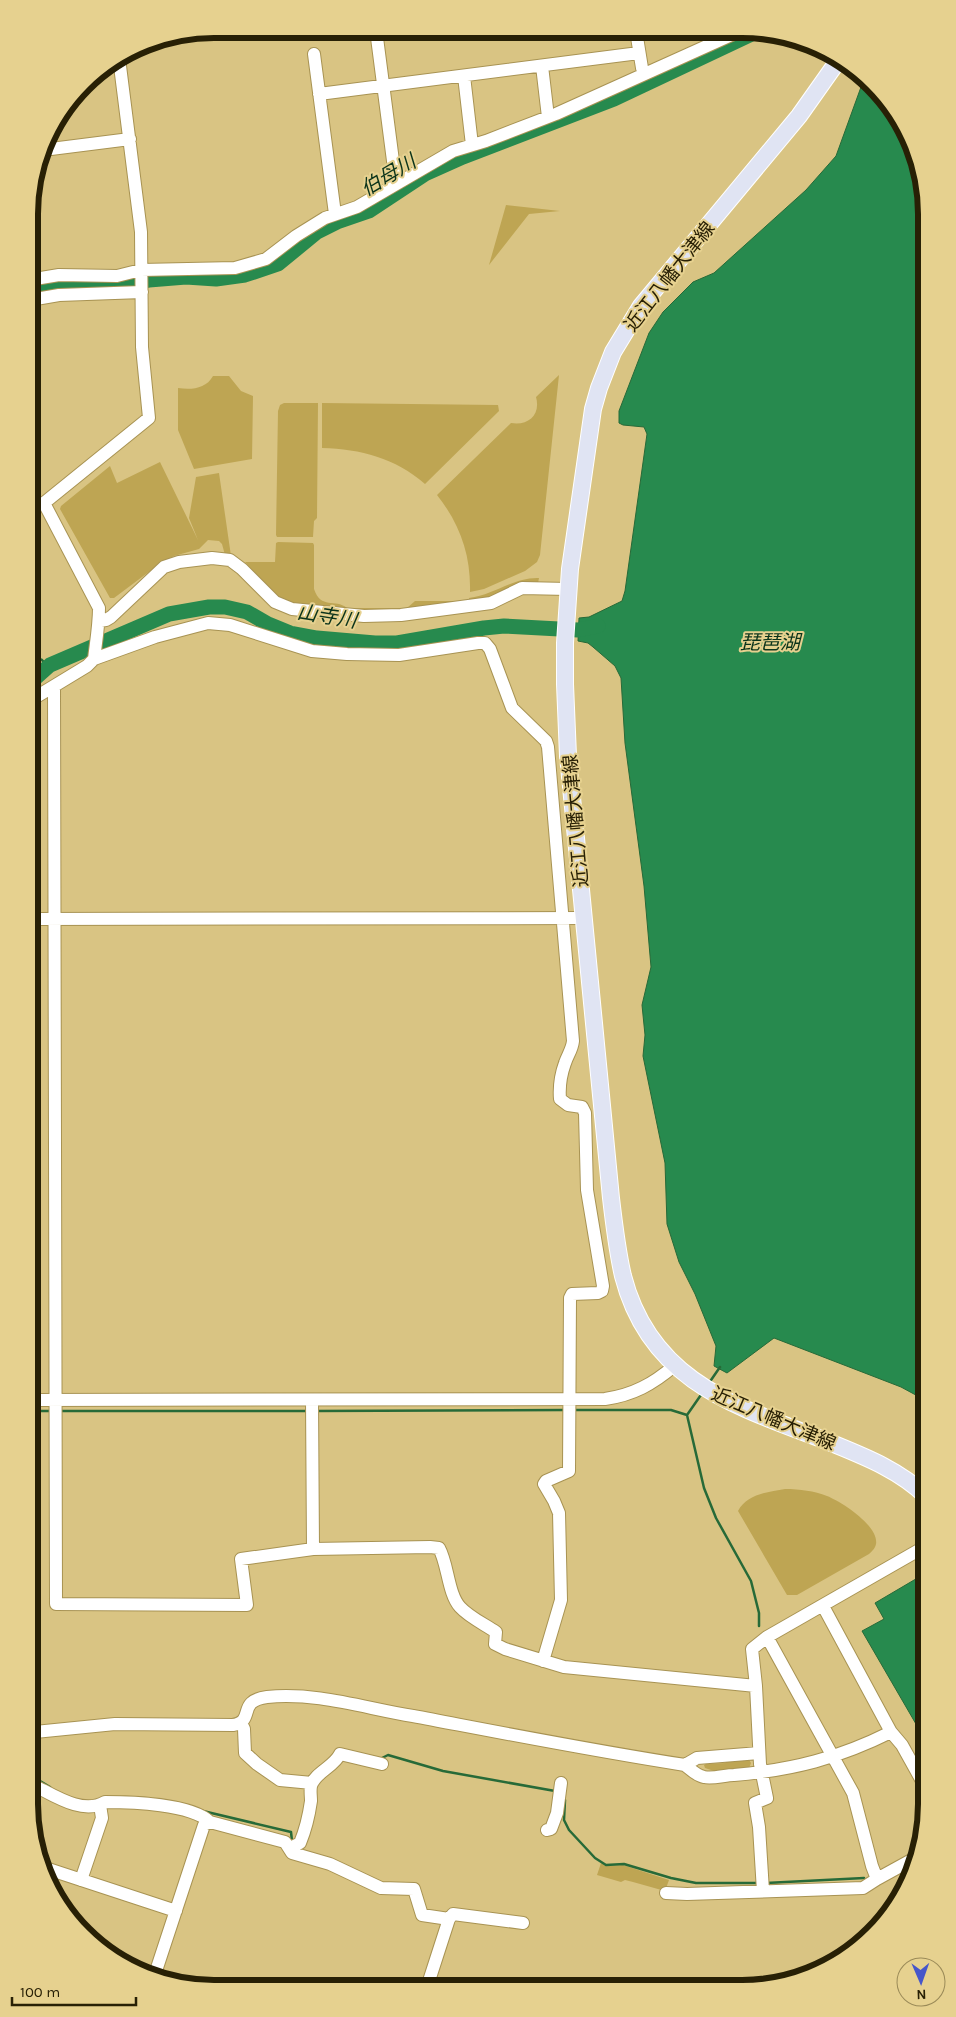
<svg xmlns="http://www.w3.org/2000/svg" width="956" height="2017" font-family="Karla,'Noto Sans JP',sans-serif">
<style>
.green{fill:#bea553}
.water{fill:#278a4e;stroke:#276a38}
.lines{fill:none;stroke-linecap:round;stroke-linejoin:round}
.stream{stroke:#276a38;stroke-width:2.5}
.river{stroke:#278a4e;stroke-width:15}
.minor-casing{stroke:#a89353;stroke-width:14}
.major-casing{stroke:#fff;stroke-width:18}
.minor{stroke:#fff;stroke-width:12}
.major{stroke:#e0e4f3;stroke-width:16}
.labels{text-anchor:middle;stroke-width:4;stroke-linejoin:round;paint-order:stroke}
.street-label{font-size:19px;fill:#282005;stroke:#e6d18f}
.water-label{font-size:20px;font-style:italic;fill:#0c341b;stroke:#e6d18f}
.rim{fill:none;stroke:#282005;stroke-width:6}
</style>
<rect width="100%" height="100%" fill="#d9c483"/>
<!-- green -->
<path class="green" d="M 506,205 L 560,211 L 529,214 L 489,265 Z
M 559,375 L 540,555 L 537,562 L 525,571 L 484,589 L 470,592 C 471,555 460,524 437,495 L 511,423 C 528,426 541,415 536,397 Z
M 213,376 L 229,376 L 241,391 L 253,396 L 252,459 L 194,469 L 178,430 L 178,388 C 191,390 206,389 213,376 Z
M 284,403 L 318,403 L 317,518 L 314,521 L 313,537 L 277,537 L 276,535 L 278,411 L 280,405 Z
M 322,403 L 498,405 L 499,411 L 425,484 C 395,458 361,449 322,448 Z
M 160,462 L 198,540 L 189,518 L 196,477 L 219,473 L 231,556 L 225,555 L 222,544 L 219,541 L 208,540 L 199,549 L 174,556 L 162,562 L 114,598 L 110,598 L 60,509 L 61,506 L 110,466 L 117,483 Z
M 278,542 L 313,543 L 314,545 L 314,589 C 321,610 335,598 347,608 L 407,608 L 415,601 L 469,601 L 469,598 C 494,595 514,577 539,578 L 538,583 L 489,599 L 412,609 L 375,611 L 301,606 L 281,601 L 245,562 L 275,562 L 276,543 Z
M 785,1489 C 800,1489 814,1491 827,1496 C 842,1502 879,1526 876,1544 C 875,1549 872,1551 869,1554 L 797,1595 L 787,1595 L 738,1511 C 747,1494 768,1492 785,1489 Z
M 730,1758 L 748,1758 L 751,1763 L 749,1768 L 714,1771 L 705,1768 L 704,1765 L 706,1764 L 725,1763 Z
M 601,1863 L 606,1866 L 623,1865 L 669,1880 L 665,1891 L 633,1882 L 625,1880 L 621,1882 L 597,1875 Z"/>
<!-- water -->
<path class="water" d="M 865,76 L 896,111 L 921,166 L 925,1400 L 901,1387 L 774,1338 L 727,1373 L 714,1366 L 716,1346 L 695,1294 L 679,1262 L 667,1224 L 665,1163 L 643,1056 L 645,1035 L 642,1005 L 651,967 L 644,886 L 625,743 L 621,678 L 615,666 L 593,647 L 588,643 L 578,641 L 579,618 L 589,617 L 622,601 L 625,591 L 647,434 L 644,427 L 623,425 L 619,423 L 619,411 L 649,333 L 663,312 L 693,282 L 714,273 L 806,190 L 836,156 Z
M 926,1573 L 927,1743 L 862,1631 L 884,1619 L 875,1603 Z"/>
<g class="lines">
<!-- stream -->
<path class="stream" d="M 92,75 L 108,73 L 111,63
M 31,656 L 42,660 L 48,667
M 709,1383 L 720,1367
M 573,1410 L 671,1410 L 687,1415
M 34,1411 L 52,1411
M 60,1411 L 307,1411
M 315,1411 L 565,1410
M 687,1415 L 703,1392
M 687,1415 L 704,1488 L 716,1518 L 751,1581 L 759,1613 L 759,1626
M 380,1759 L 388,1755 L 443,1771 L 555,1791
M 35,1778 L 50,1787
M 565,1800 L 564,1820 L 569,1830 L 595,1858 L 606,1865 L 624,1864 L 671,1878 L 696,1883 L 758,1883
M 203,1811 L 291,1832 L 292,1841
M 766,1883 L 864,1878"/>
<!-- river -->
<path class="river" d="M 29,290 L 58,284 L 119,285 L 149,280 L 186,277 L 216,279 L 245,275 L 278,264 L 317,232 L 337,222 L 369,211 L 425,174 L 463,157 L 614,99 L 756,32
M 31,682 L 50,665 L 169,614 L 209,607 L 225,607 L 247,612 L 268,624 L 290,633 L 317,638 L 375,643 L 397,643 L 484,628 L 504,626 L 578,630 L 598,626"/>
<!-- minor casing -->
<g class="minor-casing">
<path id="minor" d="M 376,30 L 396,184
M 636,31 L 642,68 L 645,74
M 314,54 L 335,214
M 542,66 L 548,117
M 464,76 L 472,145
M 319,94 L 639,53
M 43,150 L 130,139
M 29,280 L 59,275 L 117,276 L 141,270 L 235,268 L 266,259 L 296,236 L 325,218 L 357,207 L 453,151 L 486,141 L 556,114 L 738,32
M 30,300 L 59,295 L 142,292
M 44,503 L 99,608 C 99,625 96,642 94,659
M 30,505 L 44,503 L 149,418 L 142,347 L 141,232 L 119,58
M 99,621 L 106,620 L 111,617 L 164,567 L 179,562 L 212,558 L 230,560 L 242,569 L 275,602 L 292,609 L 364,616 L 401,615 L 491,603 L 522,588 L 568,589
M 54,686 L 56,1604 L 247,1605 L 241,1559 L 313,1549 L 430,1547 L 439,1548 C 448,1564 448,1594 460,1607 C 469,1617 484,1624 496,1632 L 495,1644 L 505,1649 L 564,1667 L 756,1686
M 31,700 L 87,666 L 94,659 L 155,637 L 208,623 L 230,625 L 312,651 L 347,654 L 399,655 L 478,643 L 485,643 L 490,649 L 512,708 L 546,741 L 548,747 L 573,1041 C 572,1050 568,1054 565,1063 C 561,1074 559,1087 560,1099 L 568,1105 L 582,1107 L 585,1113 L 587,1190 L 603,1286 L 602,1291 L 598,1293 L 572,1294 L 570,1298 L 569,1471 L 546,1481 L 544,1484 L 554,1501 L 559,1513 L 561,1600 L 543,1661
M 32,919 L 584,918
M 33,1400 L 605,1399 C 633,1395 653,1384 674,1366
M 312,1400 L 313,1549
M 926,1510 L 924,1512 L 926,1535
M 823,1606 L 891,1732 L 902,1745 L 927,1790
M 241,1723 L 244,1729 L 245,1753 L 257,1764 L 280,1780 L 312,1783
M 35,1732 L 115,1724 L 233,1725 C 256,1721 236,1701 267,1697 C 317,1692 364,1708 413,1716 C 503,1733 594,1751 685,1765 C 690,1769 697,1776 704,1777 C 713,1779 725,1775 734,1775 C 793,1770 839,1758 891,1732
M 685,1765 L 697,1758 L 759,1753
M 35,1786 C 55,1796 83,1815 105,1802 C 132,1802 191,1804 210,1822
M 547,1830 L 551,1829 L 557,1813 L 561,1783
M 290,1848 L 300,1843 C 305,1831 309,1815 311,1801 C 311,1796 310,1791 311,1786 C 315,1772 334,1767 340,1754 L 382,1764
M 42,1867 L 176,1911
M 877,1879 L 917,1857
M 81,1880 L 102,1818 L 100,1805
M 763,1891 L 759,1827 L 755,1803 L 767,1798 L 760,1764 L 756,1686 L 752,1649 L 767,1637 L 926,1546
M 666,1893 L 687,1894 L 863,1888 L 877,1879 L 872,1866 L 853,1793 L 767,1637
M 154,1977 L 204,1825 L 210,1822 L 285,1842 L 292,1853 L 330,1864 L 381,1888 L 414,1889 L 422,1915 L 449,1919
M 428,1984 L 449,1919 L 453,1914 L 523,1923"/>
</g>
<!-- major casing -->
<g class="major-casing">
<path id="major" d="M 840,58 L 799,116 L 641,306 L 613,352 L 599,388 L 593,409 L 570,569 L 565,643 L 565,684 L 568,756 L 611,1198 C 614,1224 617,1250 623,1276 C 650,1381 735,1406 824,1440 C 860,1455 897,1468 926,1496"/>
</g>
<!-- minor -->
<use href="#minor" class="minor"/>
<!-- major -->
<use href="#major" class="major"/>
</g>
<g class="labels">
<!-- street labels -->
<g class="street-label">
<text transform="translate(669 276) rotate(-52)" y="7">近江八幡大津線</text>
<text transform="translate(575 821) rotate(-95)" y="7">近江八幡大津線</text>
<text transform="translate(774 1418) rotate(23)" y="7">近江八幡大津線</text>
</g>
<!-- water labels -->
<g class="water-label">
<text transform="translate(388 175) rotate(-31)" y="7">伯母川</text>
<text transform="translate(327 616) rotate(9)" y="7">山寺川</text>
<text x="770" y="649">琵琶湖</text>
</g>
</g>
<!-- crop -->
<path d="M0 0H956V2017H0ZM214 38H742A176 176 0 0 1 918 214V1804A176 176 0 0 1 742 1980H214A176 176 0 0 1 38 1804V214A176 176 0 0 1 214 38Z" fill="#e6d18f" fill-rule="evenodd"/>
<path class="rim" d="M214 38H742A176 176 0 0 1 918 214V1804A176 176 0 0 1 742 1980H214A176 176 0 0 1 38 1804V214A176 176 0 0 1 214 38Z"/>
<!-- north arrow -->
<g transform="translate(921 1982) rotate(178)"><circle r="24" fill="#e6d18f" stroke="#9a8a58"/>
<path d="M0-4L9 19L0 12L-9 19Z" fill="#4656ca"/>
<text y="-8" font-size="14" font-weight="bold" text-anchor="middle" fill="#282005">N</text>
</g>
<!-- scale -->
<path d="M12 1997v8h124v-8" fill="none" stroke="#282005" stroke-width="2.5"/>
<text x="20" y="1997" font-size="15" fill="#282005" stroke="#e6d18f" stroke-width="4" paint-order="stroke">100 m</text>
</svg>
